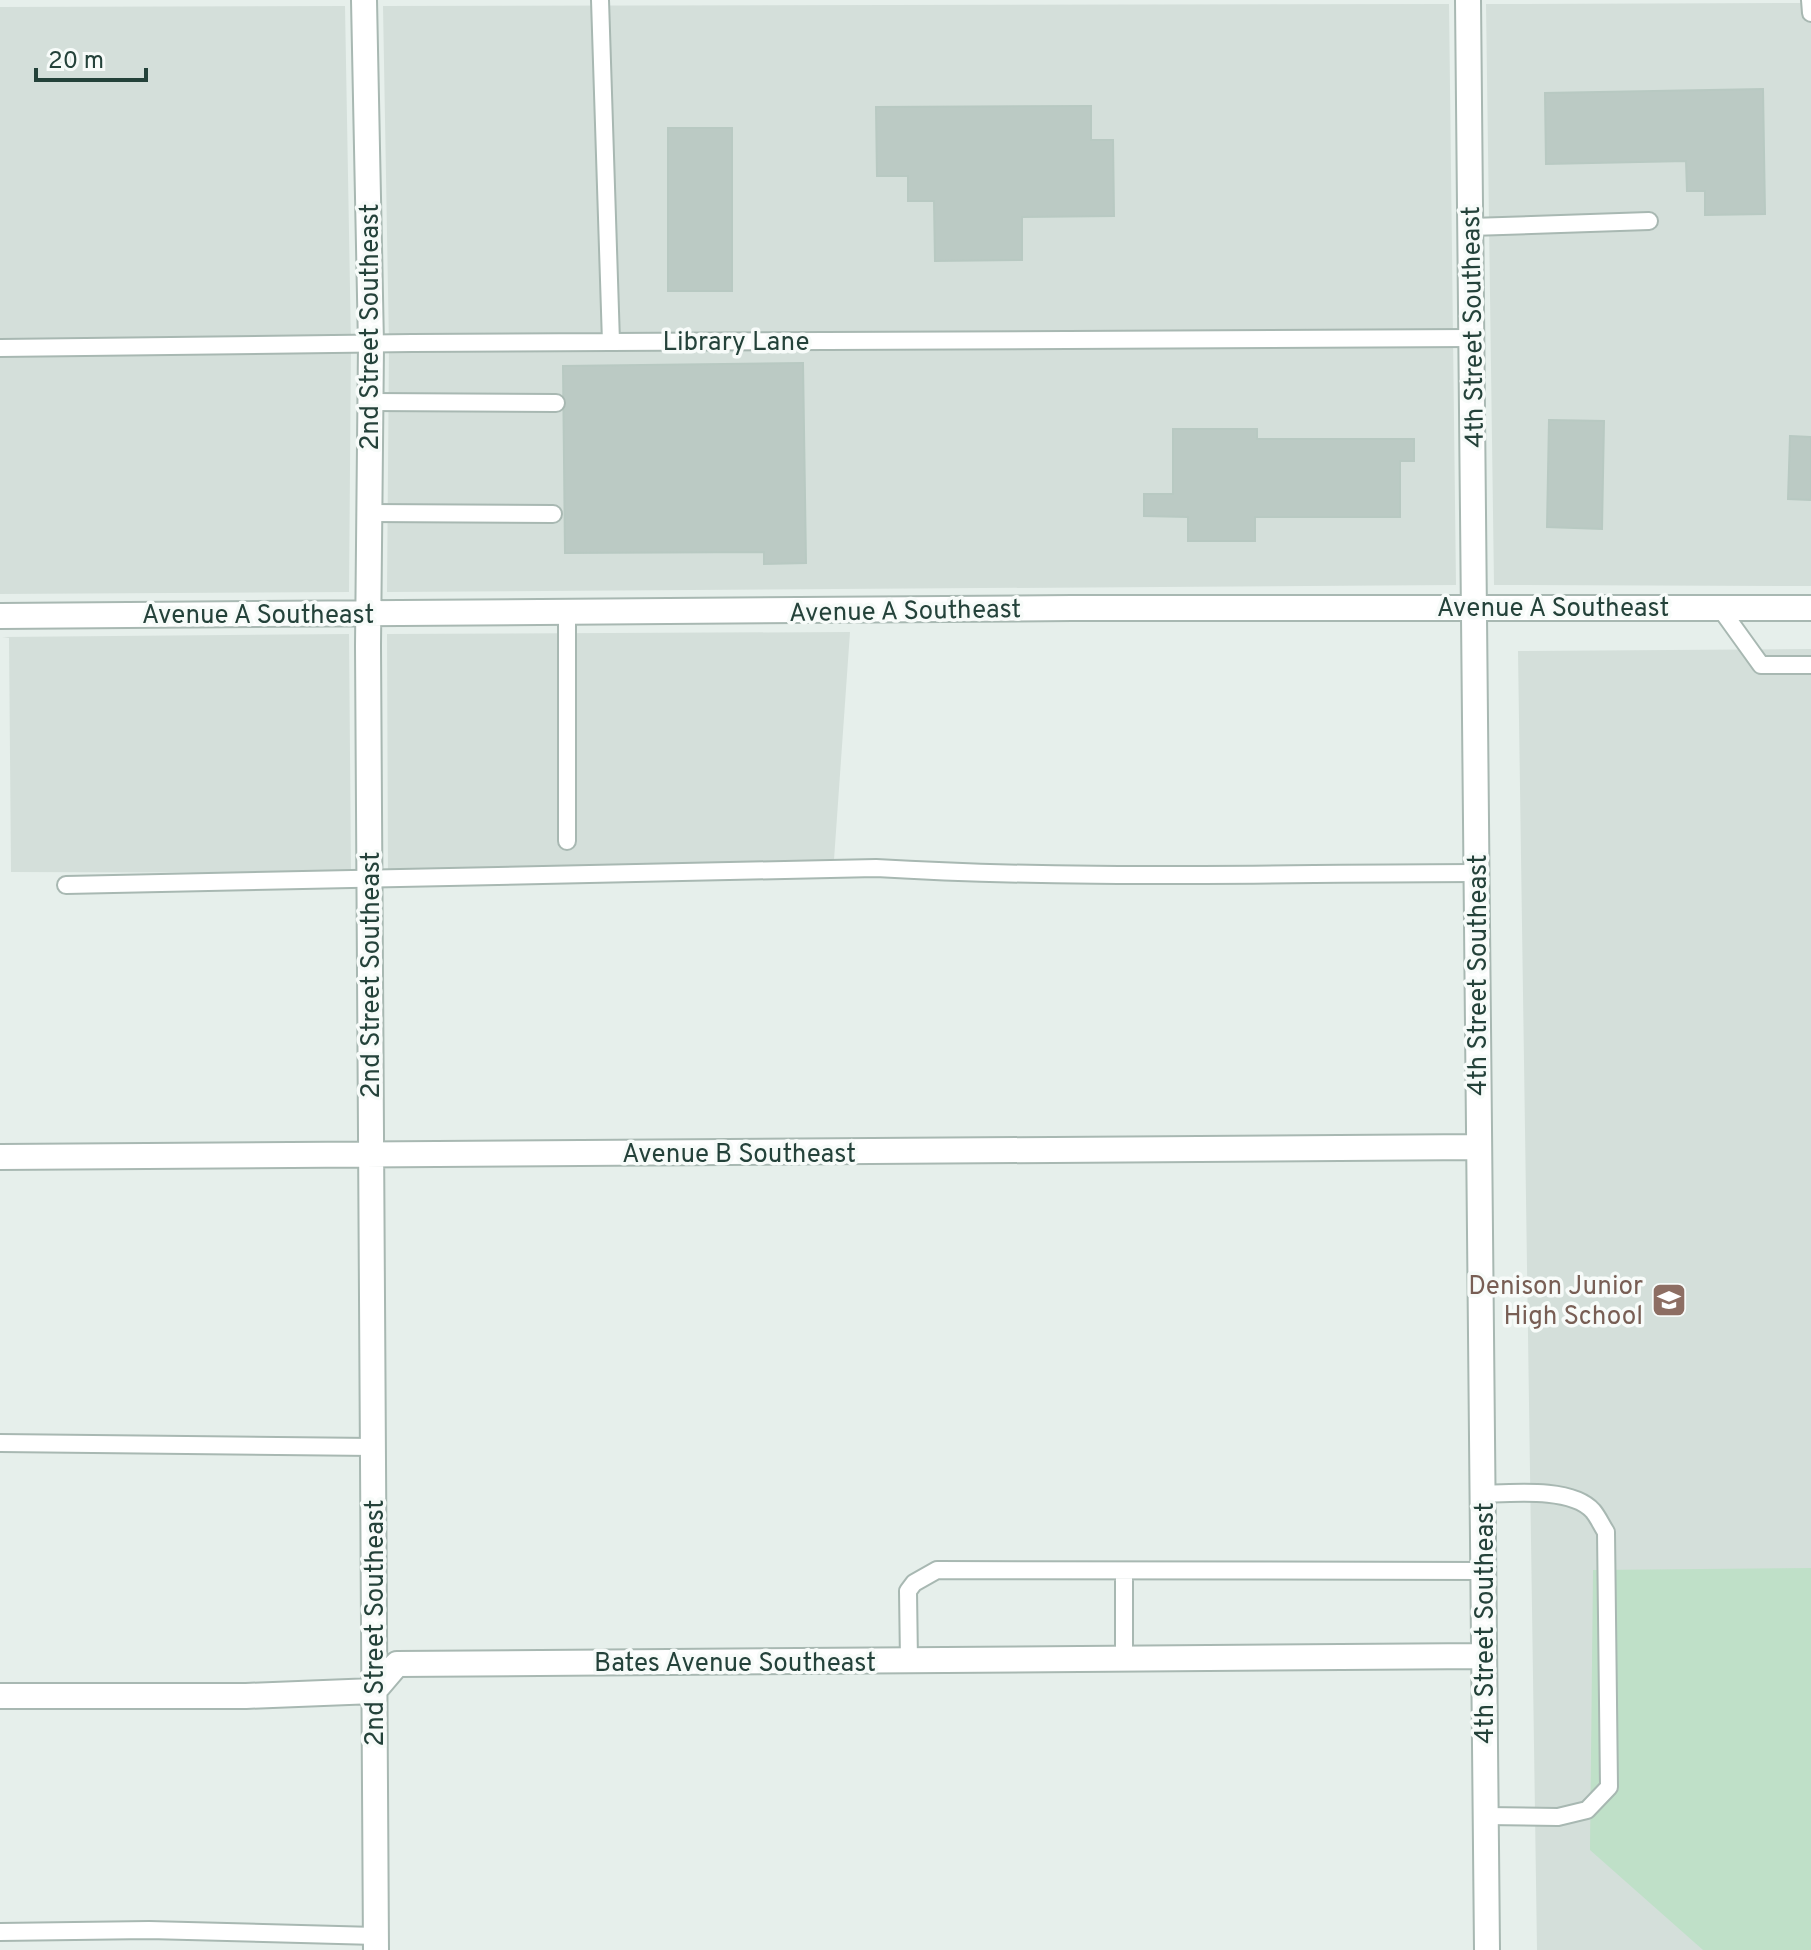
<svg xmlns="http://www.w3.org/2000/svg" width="1811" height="1950" font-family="Overpass,sans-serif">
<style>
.built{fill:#d4dfda}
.green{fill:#bfe0c8}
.building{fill:#bbcac4;stroke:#b8c9c2;stroke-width:2}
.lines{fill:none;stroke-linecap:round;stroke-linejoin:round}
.service-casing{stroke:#a8b8b2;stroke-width:20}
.minor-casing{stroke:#a8b8b2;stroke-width:28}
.service{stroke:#fff;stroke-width:16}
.minor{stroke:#fff;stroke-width:24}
.labels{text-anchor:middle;stroke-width:7;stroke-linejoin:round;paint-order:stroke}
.street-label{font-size:26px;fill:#24423a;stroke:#f7fbf9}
.education-label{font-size:26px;fill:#785e54;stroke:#f7fbf9;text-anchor:end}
</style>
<rect width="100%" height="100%" fill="#e6efeb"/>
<!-- built -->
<path class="built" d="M 1811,3 L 1811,586 L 1494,585 L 1486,4 Z
M 1449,4 L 1456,585 L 387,592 L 389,346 L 383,6 Z
M 345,6 L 351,345 L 349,592 L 0,594 L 0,7 Z
M 850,632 L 833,874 L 388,873 L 387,634 Z
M 349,634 L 351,873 L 11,872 L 9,638 L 2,637 Z
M 1811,649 L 1811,1950 L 1537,1950 L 1518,651 Z"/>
<!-- green -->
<path class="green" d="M 1811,1568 L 1811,1950 L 1703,1950 L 1590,1850 L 1593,1570 Z"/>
<!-- building -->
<path class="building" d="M 1763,89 L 1765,214 L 1705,215 L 1705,191 L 1687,191 L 1686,161 L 1546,164 L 1545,93 Z
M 1091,106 L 1091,140 L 1113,140 L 1114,216 L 1022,217 L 1022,260 L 935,261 L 934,201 L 908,201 L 908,176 L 877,176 L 876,107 Z
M 668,128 L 732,128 L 732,291 L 668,291 Z
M 803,363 L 806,563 L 764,564 L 764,552 L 565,553 L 563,366 Z
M 1549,420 L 1604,421 L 1602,529 L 1547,527 Z
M 1173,429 L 1257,429 L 1257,439 L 1414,439 L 1414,461 L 1400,461 L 1400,517 L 1255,517 L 1255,541 L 1188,541 L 1188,517 L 1144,516 L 1144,494 L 1173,494 Z
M 1790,436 L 1811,437 L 1811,500 L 1788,499 Z"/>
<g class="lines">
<!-- service casing -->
<g class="service-casing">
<path id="service" d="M 600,0 L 611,342
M 1810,0 L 1811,13
M 1471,227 L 1649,221
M 0,348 L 412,343 L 1472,338
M 370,402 L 556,403
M 369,513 L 553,514
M 1720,608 L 1761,665 L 1811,665
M 567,612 L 567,841
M 66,885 L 876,868 C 1076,880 1276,873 1477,873
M 0,1443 L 373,1447
M 1483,1494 C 1512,1493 1572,1487 1593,1511 C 1598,1517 1602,1526 1606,1532 L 1609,1787 L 1587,1810 L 1558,1817 L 1485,1816
M 1124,1571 L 1124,1659
M 909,1661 L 908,1591 L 914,1583 L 937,1570 L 1484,1571
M 0,1932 L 149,1930 L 376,1936"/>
</g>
<!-- minor casing -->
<g class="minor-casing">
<path id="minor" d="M 364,0 L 371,345 L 368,646 L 376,1950
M 1468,0 L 1487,1950
M 0,616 L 1072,608 L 1811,608
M 0,1157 L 1478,1147
M 0,1696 L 246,1696 L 374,1691 L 397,1664 L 1483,1656"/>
</g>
<!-- service -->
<use href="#service" class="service"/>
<!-- minor -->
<use href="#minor" class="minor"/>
</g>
<!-- icons -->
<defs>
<g id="school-square" transform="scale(1.8)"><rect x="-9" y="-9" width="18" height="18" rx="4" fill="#8d6e63" stroke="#f7fbf9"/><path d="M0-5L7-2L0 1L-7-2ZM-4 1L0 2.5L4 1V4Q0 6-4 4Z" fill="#fff"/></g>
</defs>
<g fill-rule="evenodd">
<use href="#school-square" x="1669" y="1300"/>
</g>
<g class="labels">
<!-- street labels -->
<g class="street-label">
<text transform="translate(369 327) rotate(-90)" y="9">2nd Street Southeast</text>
<text transform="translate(1472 327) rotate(-91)" y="9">4th Street Southeast</text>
<text x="736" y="350">Library Lane</text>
<text x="1553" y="616">Avenue A Southeast</text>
<text transform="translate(905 610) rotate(-1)" y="9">Avenue A Southeast</text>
<text x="258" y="623">Avenue A Southeast</text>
<text transform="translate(370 975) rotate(-90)" y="9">2nd Street Southeast</text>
<text transform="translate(1477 975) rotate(-90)" y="9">4th Street Southeast</text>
<text x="739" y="1162">Avenue B Southeast</text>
<text transform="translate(374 1623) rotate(-90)" y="9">2nd Street Southeast</text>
<text transform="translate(1484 1623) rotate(-90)" y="9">4th Street Southeast</text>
<text x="735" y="1671">Bates Avenue Southeast</text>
</g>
<!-- education labels -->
<g class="education-label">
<text x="1643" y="1294">Denison Junior<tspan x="1643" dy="30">High School</tspan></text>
</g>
</g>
<!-- scale -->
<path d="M36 68v12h110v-12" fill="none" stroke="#24423a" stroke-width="4"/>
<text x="48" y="68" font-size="24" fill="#24423a" stroke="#f7fbf9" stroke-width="6" paint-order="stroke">20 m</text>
</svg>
